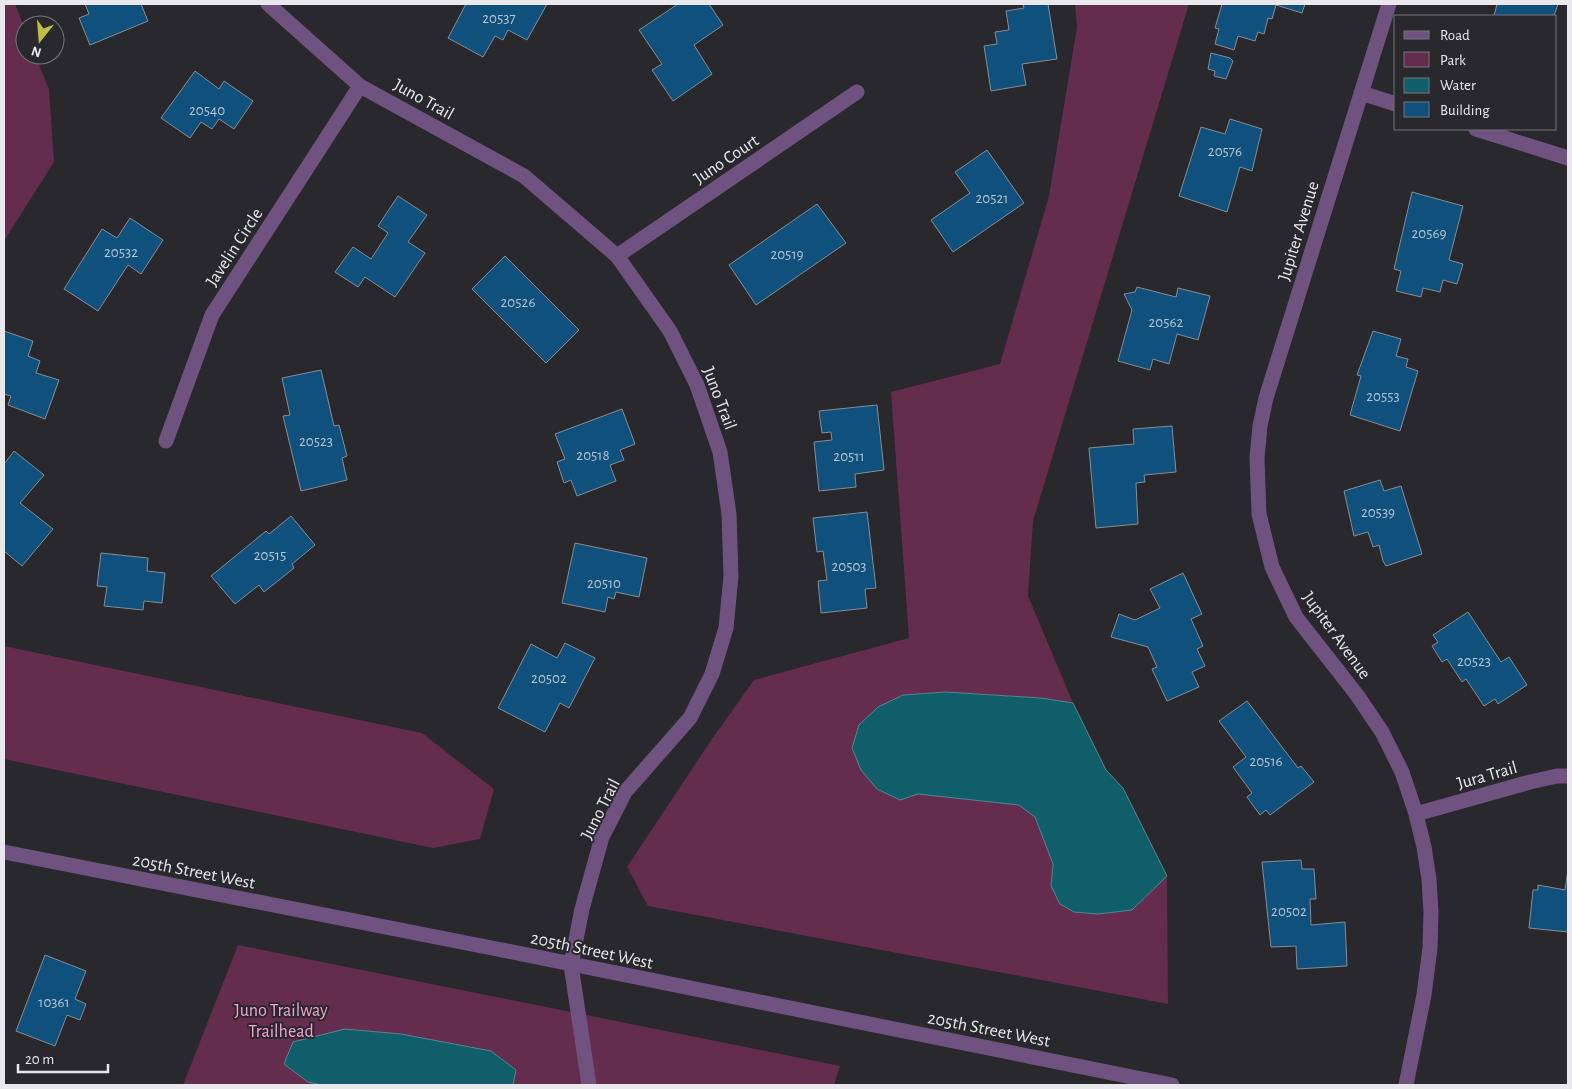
<svg xmlns="http://www.w3.org/2000/svg" width="1572" height="1089" font-family="'Alegreya Sans',sans-serif">
<style>
.green{fill:#642c4d}
.water{fill:#115e6b;stroke:#528892}
.building{fill:#10507d;stroke:#888d92}
.lines{fill:none;stroke-linecap:round;stroke-linejoin:round}
.minor{stroke:#705281;stroke-width:15}
.labels{text-anchor:middle;stroke-width:4;stroke-linejoin:round;paint-order:stroke}
.number-label{font-size:15px;fill:#b3c3d1}
.street-label{font-size:18px;fill:#e9e9ed;stroke:#28282d}
.park-label{font-size:18px;fill:#fba2d2;stroke:#28282d}
</style>
<rect width="100%" height="100%" fill="#28282d"/>
<!-- green -->
<path class="green" d="M 4,4 L 15,4 L 25,29 L 25,55 L 35,55 L 49,89 L 54,162 L 4,241 Z
M 1075,4 L 1189,4 L 1033,521 L 1028,596 L 1073,703 L 1041,698 L 946,692 L 903,695 L 878,707 L 859,725 L 852,748 L 900,799 L 918,794 L 1019,805 L 1035,817 L 1053,864 L 1051,886 L 1132,910 L 1167,876 L 1168,1004 L 648,906 L 627,867 L 712,739 L 754,680 L 909,638 L 891,392 L 1000,364 L 1049,196 L 1077,27 Z
M 4,646 L 422,733 L 494,789 L 480,839 L 433,848 L 4,759 Z
M 238,945 L 840,1066 L 834,1085 L 183,1085 Z"/>
<!-- water -->
<path class="water" d="M 946,692 L 1041,698 L 1073,703 L 1106,770 L 1123,788 L 1167,876 L 1132,910 L 1098,914 L 1074,912 L 1060,904 L 1051,886 L 1053,864 L 1035,817 L 1019,805 L 918,794 L 900,800 L 877,789 L 861,770 L 852,748 L 859,725 L 878,707 L 903,695 Z
M 345,1029 L 401,1034 L 491,1051 L 516,1070 L 513,1085 L 322,1085 L 308,1082 L 284,1064 L 293,1042 Z"/>
<!-- building -->
<path class="building" d="M 85,4 L 141,4 L 148,21 L 90,45 L 79,18 L 89,14 Z
M 466,4 L 470,5 L 471,4 L 547,4 L 527,40 L 508,30 L 503,40 L 495,36 L 483,57 L 448,38 Z
M 678,4 L 709,4 L 723,25 L 694,45 L 712,74 L 673,101 L 652,70 L 662,64 L 639,30 Z
M 1023,4 L 1048,4 L 1057,59 L 1022,64 L 1026,85 L 991,91 L 984,46 L 997,44 L 995,32 L 1009,30 L 1006,11 L 1024,8 Z
M 1222,4 L 1305,4 L 1302,13 L 1276,5 L 1272,19 L 1268,18 L 1264,34 L 1258,32 L 1255,41 L 1238,36 L 1234,50 L 1215,44 L 1219,29 L 1215,28 Z
M 1497,4 L 1558,4 L 1554,16 L 1494,16 Z
M 1211,53 L 1230,58 L 1233,61 L 1226,79 L 1214,76 L 1215,71 L 1208,69 Z
M 195,71 L 219,89 L 224,81 L 253,101 L 234,129 L 219,119 L 212,129 L 201,122 L 190,138 L 161,118 Z
M 1230,119 L 1262,129 L 1252,171 L 1240,167 L 1227,212 L 1179,196 L 1201,127 L 1225,134 Z
M 987,150 L 1024,203 L 953,252 L 931,220 L 970,193 L 955,172 Z
M 1412,192 L 1463,206 L 1449,260 L 1463,264 L 1457,284 L 1443,280 L 1440,292 L 1423,288 L 1421,297 L 1396,291 L 1401,271 L 1394,269 Z
M 398,196 L 427,215 L 408,242 L 425,253 L 395,297 L 365,277 L 358,287 L 335,272 L 353,247 L 371,259 L 388,233 L 378,226 Z
M 817,204 L 846,243 L 756,305 L 729,265 Z
M 130,218 L 163,240 L 141,274 L 128,265 L 98,311 L 64,289 L 102,229 L 117,238 Z
M 505,256 L 579,330 L 546,363 L 472,289 Z
M 1137,287 L 1176,297 L 1178,288 L 1210,296 L 1198,340 L 1177,334 L 1169,364 L 1153,359 L 1150,370 L 1118,361 L 1132,310 L 1124,294 L 1135,292 Z
M 4,331 L 33,341 L 28,356 L 40,361 L 36,373 L 59,380 L 45,419 L 8,405 L 11,396 L 4,394 Z
M 1373,331 L 1401,339 L 1396,356 L 1408,359 L 1406,367 L 1418,371 L 1400,431 L 1350,415 L 1361,376 L 1357,375 Z
M 321,370 L 334,426 L 339,425 L 347,456 L 342,458 L 347,480 L 301,491 L 283,416 L 290,415 L 282,378 Z
M 877,405 L 884,470 L 855,474 L 856,487 L 819,491 L 814,442 L 832,440 L 831,432 L 822,433 L 819,411 Z
M 622,409 L 635,444 L 620,450 L 624,460 L 610,465 L 616,481 L 577,496 L 571,480 L 564,483 L 557,462 L 565,459 L 555,434 Z
M 1172,426 L 1176,472 L 1144,475 L 1145,482 L 1136,483 L 1138,524 L 1096,528 L 1089,448 L 1134,444 L 1133,429 Z
M 14,451 L 44,475 L 20,503 L 53,529 L 22,566 L 4,551 L 4,464 Z
M 1380,480 L 1384,491 L 1401,486 L 1422,554 L 1386,566 L 1383,561 L 1379,545 L 1373,547 L 1368,532 L 1354,536 L 1344,491 Z
M 867,512 L 876,588 L 865,589 L 867,608 L 821,613 L 818,581 L 827,580 L 823,551 L 817,552 L 813,518 Z
M 291,516 L 315,545 L 292,564 L 294,568 L 264,592 L 259,585 L 235,604 L 211,576 L 266,531 L 269,534 Z
M 575,543 L 647,558 L 639,597 L 616,592 L 614,599 L 608,597 L 605,612 L 562,603 Z
M 101,553 L 148,558 L 147,571 L 165,573 L 162,603 L 144,601 L 143,610 L 104,606 L 107,587 L 97,586 Z
M 1183,573 L 1202,614 L 1191,619 L 1203,646 L 1197,649 L 1205,666 L 1192,672 L 1199,687 L 1167,701 L 1152,669 L 1157,667 L 1148,647 L 1111,637 L 1119,614 L 1135,620 L 1160,608 L 1150,589 Z
M 1468,612 L 1501,662 L 1509,657 L 1527,685 L 1498,704 L 1495,699 L 1484,706 L 1466,679 L 1462,682 L 1447,659 L 1442,662 L 1432,646 L 1438,642 L 1433,635 Z
M 565,643 L 595,658 L 569,708 L 560,703 L 545,732 L 498,708 L 531,644 L 557,658 Z
M 1247,701 L 1298,768 L 1301,766 L 1314,782 L 1270,815 L 1266,810 L 1260,815 L 1247,797 L 1252,793 L 1233,767 L 1246,757 L 1219,721 Z
M 1301,860 L 1302,869 L 1314,869 L 1316,899 L 1310,899 L 1311,925 L 1345,922 L 1347,966 L 1297,969 L 1296,946 L 1271,947 L 1262,862 Z
M 1568,870 L 1568,932 L 1529,928 L 1533,890 L 1538,890 L 1538,885 L 1565,890 Z
M 45,955 L 86,971 L 75,999 L 86,1004 L 80,1020 L 67,1015 L 55,1046 L 16,1031 Z"/>
<g class="lines">
<!-- minor -->
<path class="minor" d="M 268,4 L 360,86 L 524,176 L 617,256 L 670,331 L 697,385 L 720,452 L 729,514 L 731,576 L 726,628 L 712,674 L 690,718 L 625,792 L 602,837 L 582,909 L 571,965 L 589,1085
M 1389,4 L 1266,398 L 1260,426 L 1257,458 L 1259,514 L 1272,567 L 1296,617 L 1357,695 L 1382,732 L 1402,772 L 1416,814 L 1424,847 L 1429,879 L 1431,913 L 1430,948 L 1424,995 L 1406,1085
M 1361,93 L 1396,104
M 1476,129 L 1568,158
M 617,256 L 857,92
M 166,441 L 212,315 L 360,86
M 1416,814 L 1530,782 L 1557,776 L 1568,776
M 4,852 L 497,949 L 1172,1085"/>
</g>
<g class="labels">
<!-- number labels -->
<g class="number-label">
<text x="499" y="23">20537</text>
<text x="207" y="115">20540</text>
<text x="1225" y="156">20576</text>
<text x="992" y="203">20521</text>
<text x="1429" y="238">20569</text>
<text x="121" y="257">20532</text>
<text x="787" y="259">20519</text>
<text x="518" y="307">20526</text>
<text x="1166" y="327">20562</text>
<text x="1383" y="401">20553</text>
<text x="316" y="446">20523</text>
<text x="593" y="460">20518</text>
<text x="849" y="461">20511</text>
<text x="1378" y="517">20539</text>
<text x="270" y="560">20515</text>
<text x="849" y="571">20503</text>
<text x="604" y="588">20510</text>
<text x="1474" y="666">20523</text>
<text x="549" y="683">20502</text>
<text x="1266" y="766">20516</text>
<text x="1289" y="916">20502</text>
<text x="54" y="1007">10361</text>
</g>
<!-- street labels -->
<g class="street-label">
<text transform="translate(424 99) rotate(29)" y="6">Juno Trail</text>
<text transform="translate(726 159) rotate(-34)" y="6">Juno Court</text>
<text transform="translate(1298 231) rotate(-73)" y="6">Jupiter Avenue</text>
<text transform="translate(234 247) rotate(-57)" y="6">Javelin Circle</text>
<text transform="translate(720 398) rotate(69)" y="6">Juno Trail</text>
<text transform="translate(1337 635) rotate(54)" y="6">Jupiter Avenue</text>
<text transform="translate(1487 775) rotate(-16)" y="6">Jura Trail</text>
<text transform="translate(600 809) rotate(-63)" y="6">Juno Trail</text>
<text transform="translate(194 871) rotate(11)" y="6">205th Street West</text>
<text transform="translate(592 950) rotate(12)" y="6">205th Street West</text>
<text transform="translate(989 1029) rotate(11)" y="6">205th Street West</text>
</g>
<!-- park labels -->
<g class="park-label">
<text x="281" y="1016">Juno Trailway<tspan x="281" dy="21">Trailhead</tspan></text>
</g>
</g>
<!-- border -->
<rect width="1572" height="1089" fill="none" stroke="#e9e9ed" stroke-width="10"/>
<!-- legend -->
<rect x="1394" y="15" width="162" height="115" fill="#28282d" stroke="#75757a"/>
<rect x="1404" y="31" width="25" height="8" fill="#705281" stroke="#75757a"/>
<text x="1440" y="40" font-size="15" fill="#e9e9ed">Road</text>
<rect x="1404" y="52" width="25" height="15" fill="#642c4d" stroke="#75757a"/>
<text x="1440" y="65" font-size="15" fill="#e9e9ed">Park</text>
<rect x="1404" y="78" width="25" height="15" fill="#115e6b" stroke="#75757a"/>
<text x="1440" y="90" font-size="15" fill="#e9e9ed">Water</text>
<rect x="1404" y="102" width="25" height="15" fill="#10507d" stroke="#75757a"/>
<text x="1440" y="115" font-size="15" fill="#e9e9ed">Building</text>
<!-- north arrow -->
<g transform="translate(40 40) rotate(197)"><circle r="24" fill="#28282d" stroke="#75757a"/>
<path d="M0-4L9 19L0 12L-9 19Z" fill="#bdbf43"/>
<text y="-8" font-size="14" font-weight="bold" text-anchor="middle" fill="#e9e9ed">N</text>
</g>
<!-- scale -->
<path d="M18 1064v8h90v-8" fill="none" stroke="#e9e9ed" stroke-width="2.5"/>
<text x="25" y="1064" font-size="15" fill="#e9e9ed" stroke="#28282d" stroke-width="4" paint-order="stroke">20 m</text>
</svg>
